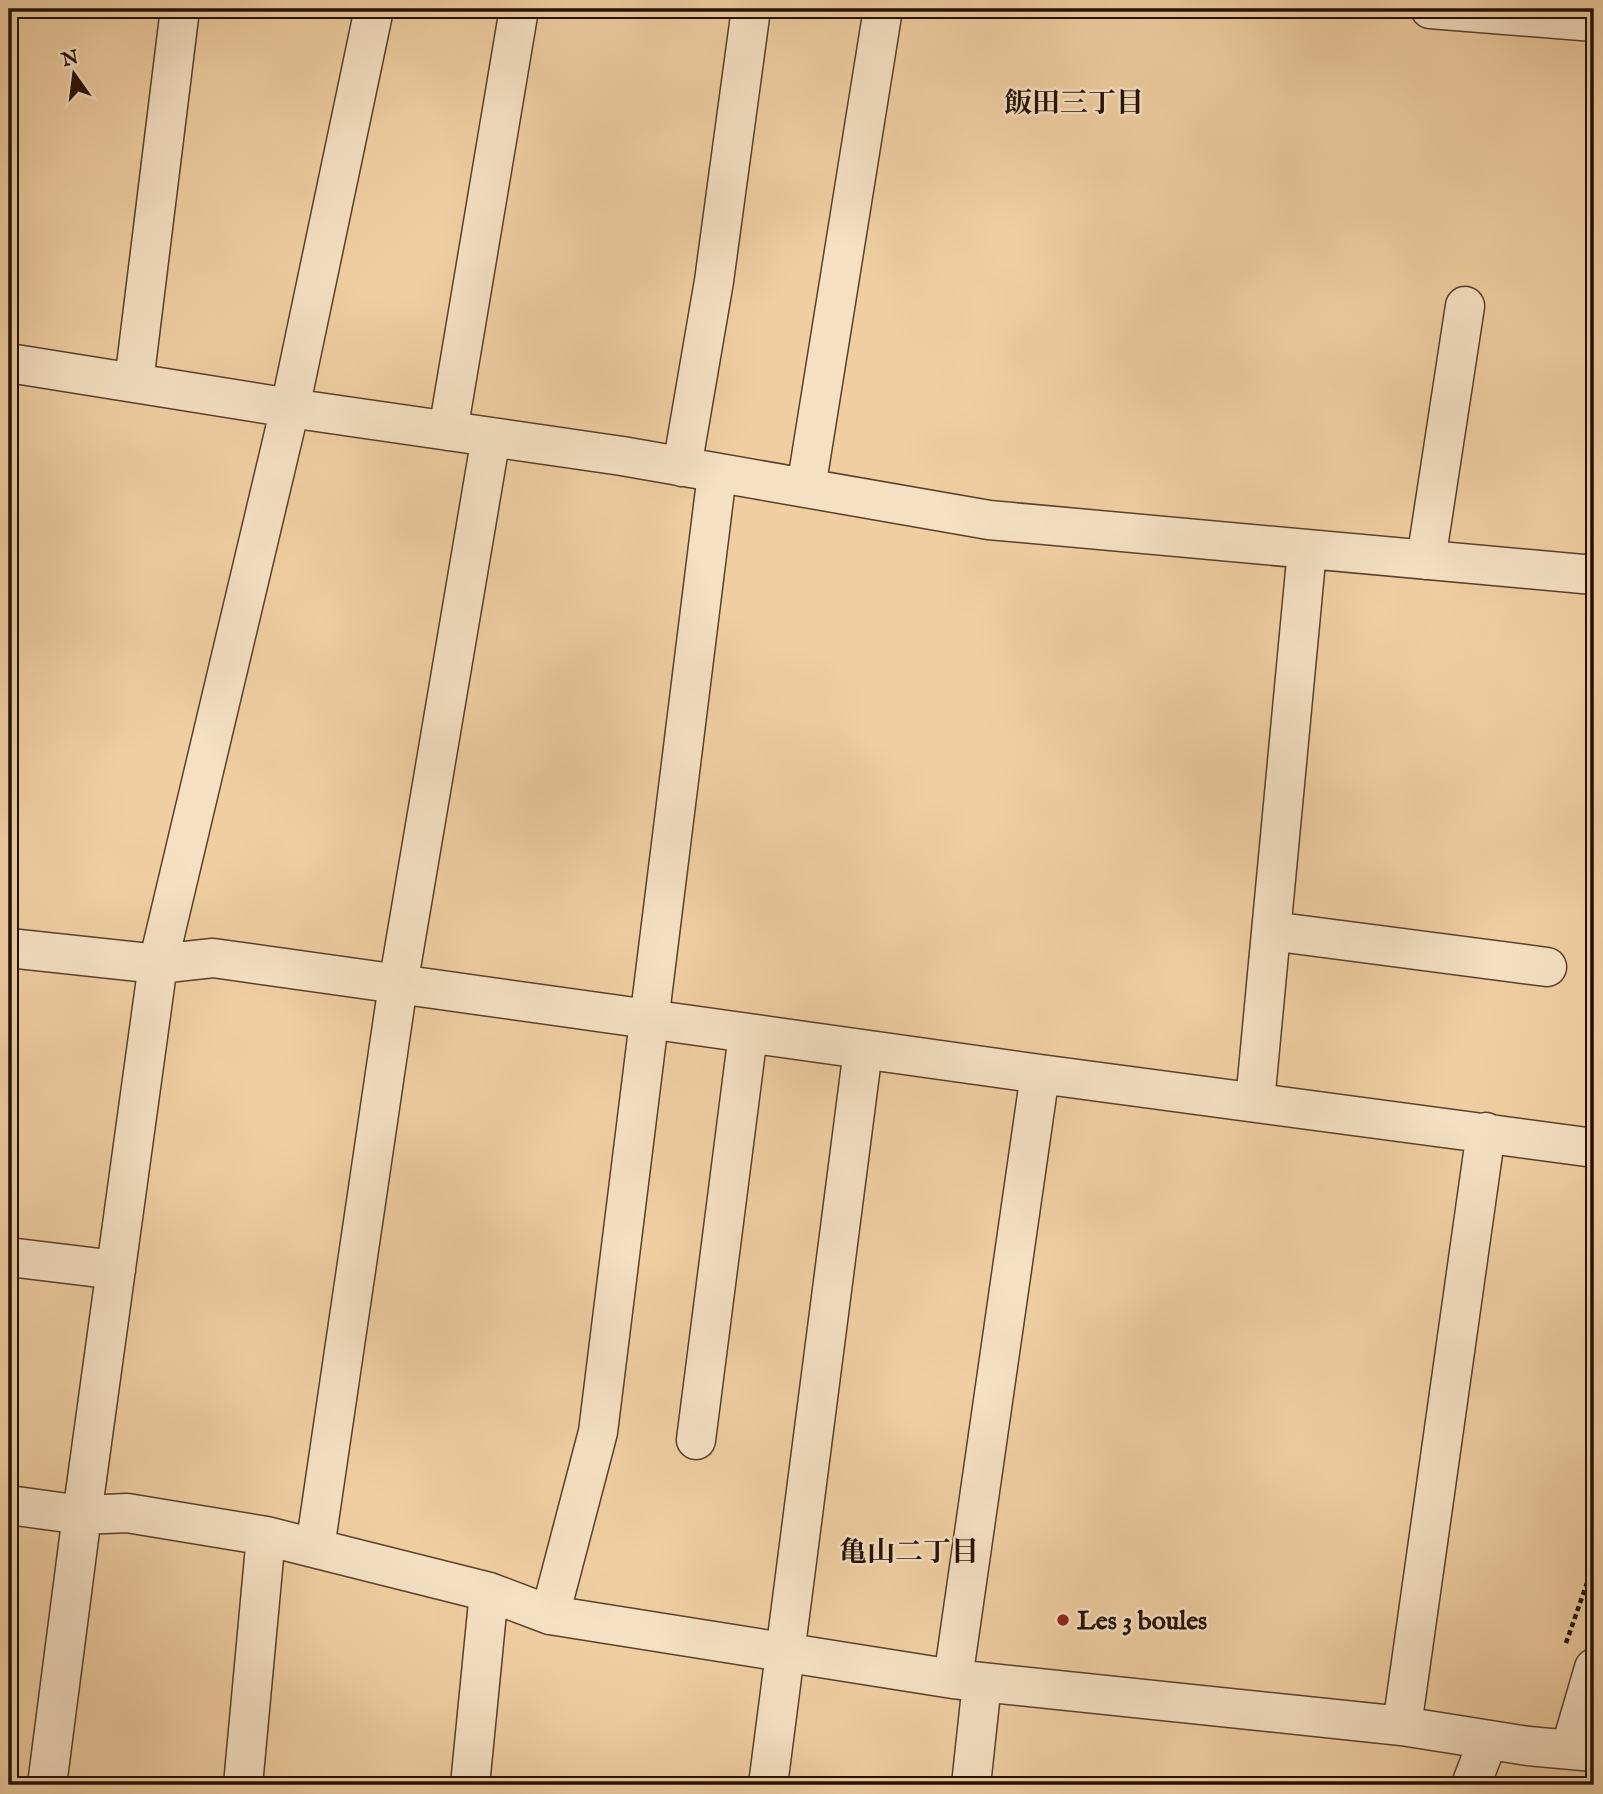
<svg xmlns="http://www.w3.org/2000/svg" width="1603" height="1794" font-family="'IM FELL English','Noto Serif JP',serif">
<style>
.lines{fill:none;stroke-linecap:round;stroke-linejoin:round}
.minor-casing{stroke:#58402c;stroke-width:41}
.path{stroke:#251004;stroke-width:4.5;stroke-dasharray:5 3.5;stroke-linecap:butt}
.minor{stroke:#f5e0c3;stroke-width:38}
.poi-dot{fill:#8f2418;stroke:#f5e0c3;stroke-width:2.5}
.labels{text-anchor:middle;stroke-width:5;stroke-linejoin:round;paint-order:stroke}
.poi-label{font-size:26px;font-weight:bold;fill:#251004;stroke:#f5e0c3;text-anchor:start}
.neighbourhood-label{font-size:28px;font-weight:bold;fill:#251004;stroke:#f5e0c3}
</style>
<rect width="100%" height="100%" fill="#efcfa2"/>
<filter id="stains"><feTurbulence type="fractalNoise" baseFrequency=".00286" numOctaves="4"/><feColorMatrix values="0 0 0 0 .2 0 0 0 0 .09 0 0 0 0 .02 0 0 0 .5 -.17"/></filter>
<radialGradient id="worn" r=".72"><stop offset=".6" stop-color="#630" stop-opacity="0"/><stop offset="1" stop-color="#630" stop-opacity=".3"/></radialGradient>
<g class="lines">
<!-- minor casing -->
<g class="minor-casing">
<path id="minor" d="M 1430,9 L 1594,22
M 9,363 L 290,408 L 622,456 L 989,520 L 1594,575
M 134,382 L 180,9
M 448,431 L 519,9
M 682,467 L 714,281 L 751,9
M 806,488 L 883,9
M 1426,560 L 1465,306
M 1272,931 L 1547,967
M 9,948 L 158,964 L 213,958 L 1040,1074 L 1594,1148
M 1255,1102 L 1307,550
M 9,1257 L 116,1270
M 696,1440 L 748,1034
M 9,1505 L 82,1515 L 127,1513 L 266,1536 L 489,1592 L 550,1615 L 953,1679 L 1402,1726 L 1528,1746 L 1594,1752
M 315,1548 L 398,985 L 491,437
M 550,1615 L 598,1432 L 717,474
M 953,1679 L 1040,1074
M 1402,1726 L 1486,1132
M 1570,1750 L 1594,1668
M 47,1785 L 82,1515 L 158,964 L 290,408 L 374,9
M 243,1785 L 266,1536
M 470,1785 L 489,1592
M 768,1785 L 863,1050
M 971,1785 L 982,1683
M 1471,1785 L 1488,1740"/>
</g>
<!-- path -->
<path class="path" d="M 1566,1643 L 1594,1563"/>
<!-- minor -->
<use href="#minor" class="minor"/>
</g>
<!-- markers -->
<circle class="poi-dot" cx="1063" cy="1620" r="7"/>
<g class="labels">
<!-- poi labels -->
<g class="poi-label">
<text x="1077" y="1629">Les 3 boules</text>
</g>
<!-- neighbourhood labels -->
<g class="neighbourhood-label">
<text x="1074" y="112">飯田三丁目</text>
<text x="909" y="1561">亀山二丁目</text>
</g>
</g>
<!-- margin -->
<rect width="1603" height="1794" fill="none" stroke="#efcfa2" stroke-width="35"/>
<rect x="10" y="10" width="1582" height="1773" fill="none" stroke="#251004" stroke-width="3.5"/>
<rect x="18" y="18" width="1568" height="1759" fill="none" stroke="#251004" stroke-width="2"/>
<!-- north arrow -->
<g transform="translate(74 74) rotate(346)" stroke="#f5e0c3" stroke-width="5" paint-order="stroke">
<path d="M0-5L12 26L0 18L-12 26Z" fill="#251004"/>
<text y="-10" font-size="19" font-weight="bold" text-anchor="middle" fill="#251004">N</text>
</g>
<rect width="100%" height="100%" filter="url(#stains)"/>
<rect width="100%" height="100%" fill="url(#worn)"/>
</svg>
